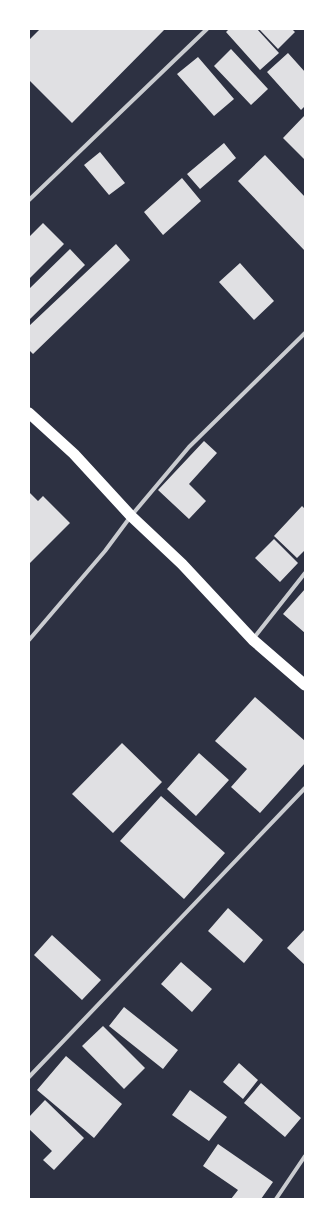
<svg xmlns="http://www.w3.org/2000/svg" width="334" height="1228" font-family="Literata,serif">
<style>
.building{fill:#e0e0e3}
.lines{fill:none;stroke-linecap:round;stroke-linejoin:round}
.minor{stroke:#caccd0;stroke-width:4}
.trunk{stroke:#fff;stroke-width:11}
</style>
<rect width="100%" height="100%" fill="#2d3142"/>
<!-- building -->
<path class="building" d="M 40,29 L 165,29 L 72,123 L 29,80 L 29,40 Z
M 229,29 L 257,29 L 279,53 L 260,70 L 226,32 Z
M 259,29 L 292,29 L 295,32 L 278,49 Z
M 231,49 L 268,89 L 251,105 L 214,66 Z
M 288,53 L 305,72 L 305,106 L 301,110 L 267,72 Z
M 198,57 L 234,99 L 214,116 L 177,74 Z
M 305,115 L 305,160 L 283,138 Z
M 224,143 L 236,158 L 200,189 L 187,174 Z
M 100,152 L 125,183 L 109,195 L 84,165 Z
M 265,155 L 305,197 L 305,251 L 238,181 Z
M 182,178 L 201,201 L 163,235 L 144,212 Z
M 43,223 L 64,244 L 29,279 L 29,237 Z
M 116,244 L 130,260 L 33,354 L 29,350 L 29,326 Z
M 70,249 L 85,265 L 29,320 L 29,289 Z
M 240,263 L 274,301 L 254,320 L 219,282 Z
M 204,441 L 217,453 L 189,484 L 206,501 L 189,519 L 158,490 Z
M 29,492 L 38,501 L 43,496 L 70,523 L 29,564 Z
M 302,506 L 305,509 L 305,550 L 297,558 L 274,536 Z
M 274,539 L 298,563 L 280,582 L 255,558 Z
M 305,589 L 305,633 L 283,614 Z
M 255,697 L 305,741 L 305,763 L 260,813 L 231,787 L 247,769 L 215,741 Z
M 122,743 L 162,782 L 113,833 L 72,794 Z
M 199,753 L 229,780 L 196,816 L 167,789 Z
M 161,796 L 225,853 L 184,899 L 120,841 Z
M 228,908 L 263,940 L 244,963 L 208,931 Z
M 305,929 L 305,965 L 287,948 Z
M 52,935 L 101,980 L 82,1000 L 34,955 Z
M 181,962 L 212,989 L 192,1012 L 161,984 Z
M 124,1007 L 178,1050 L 163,1069 L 109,1026 Z
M 103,1026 L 145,1068 L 124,1089 L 82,1046 Z
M 66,1056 L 122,1104 L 94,1138 L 37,1090 Z
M 239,1063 L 258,1080 L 243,1099 L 223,1082 Z
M 261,1083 L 301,1118 L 285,1137 L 244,1103 Z
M 190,1090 L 227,1117 L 209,1141 L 172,1115 Z
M 45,1100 L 84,1138 L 54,1170 L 43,1160 L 52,1151 L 29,1129 L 29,1117 Z
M 218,1144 L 273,1182 L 261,1199 L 231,1199 L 238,1190 L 203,1166 Z"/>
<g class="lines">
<!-- minor -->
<path class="minor" d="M 29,200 L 207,29
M 253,639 L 305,573
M 29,640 L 105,551 L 131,516 L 189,447 L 305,333
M 29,1077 L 305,788
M 276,1199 L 305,1156"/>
<!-- trunk -->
<path class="trunk" d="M 29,413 L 74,454 L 131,516 L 182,564 L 253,640 L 305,685"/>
</g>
<!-- border -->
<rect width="334" height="1228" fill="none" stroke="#ffffff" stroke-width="60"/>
</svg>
